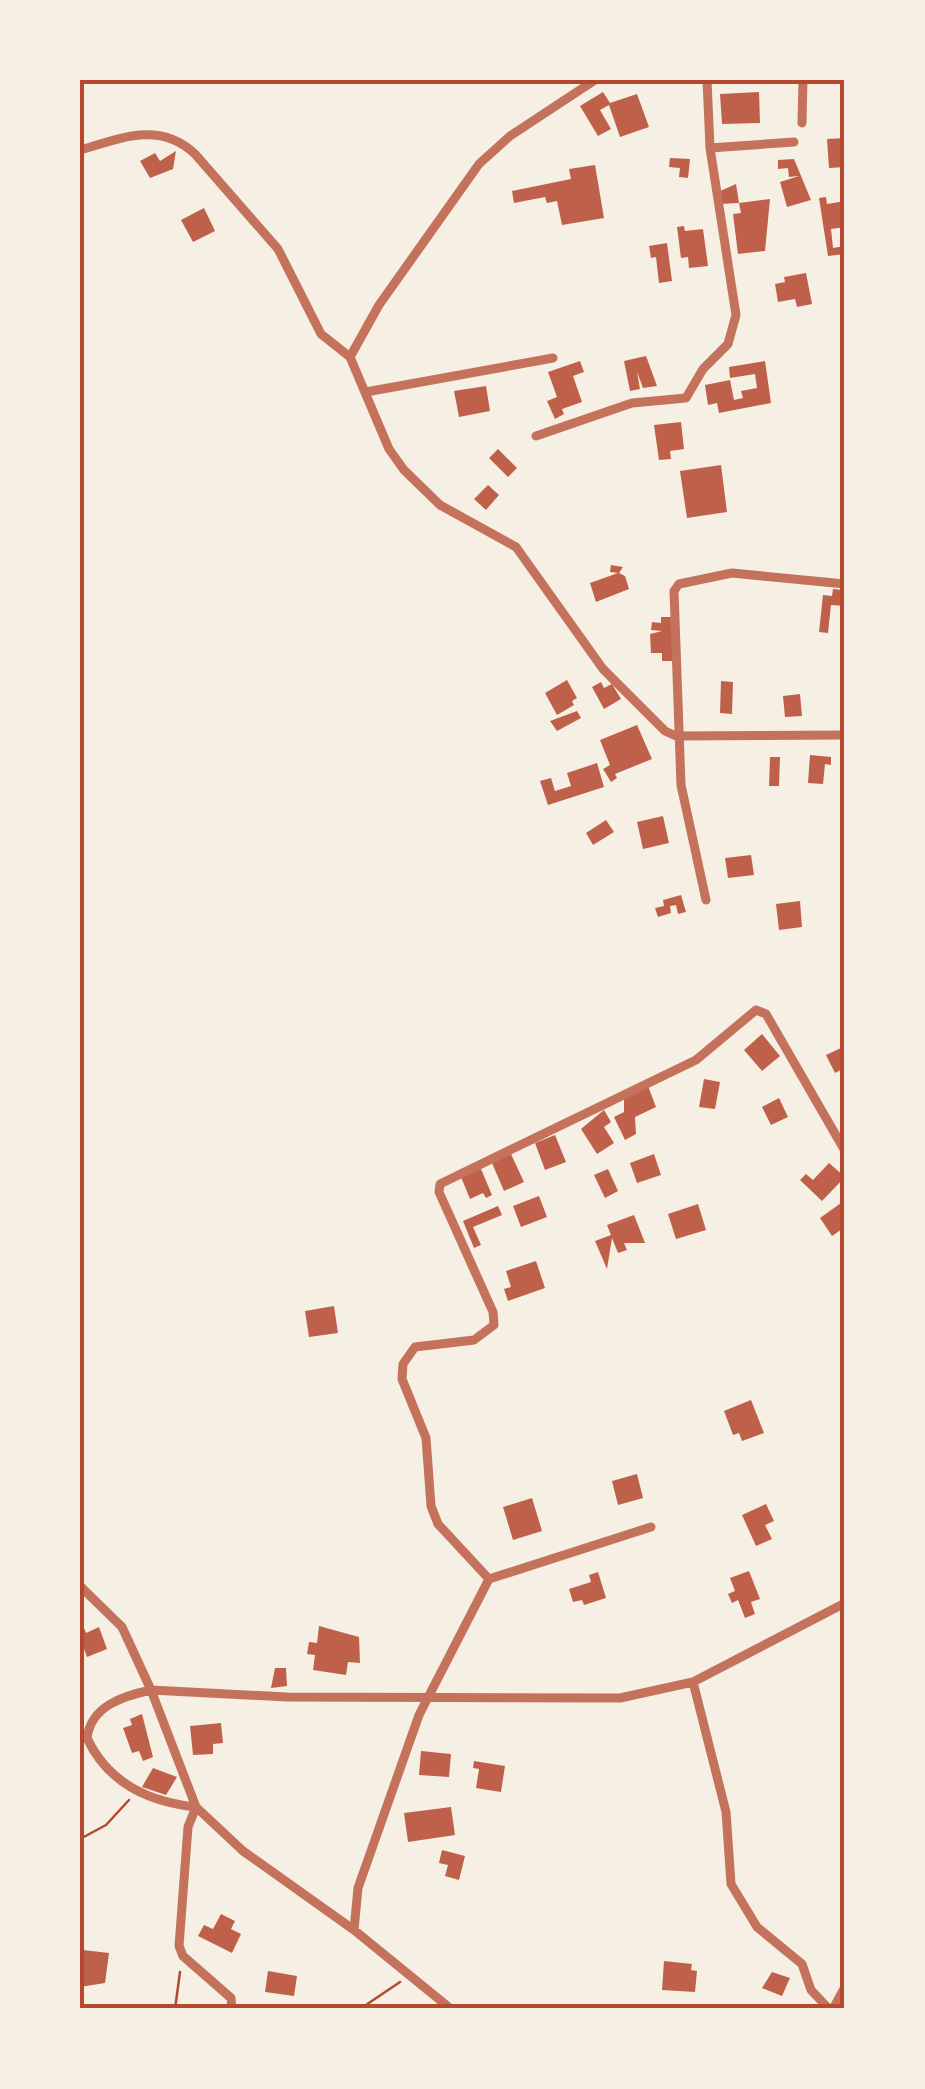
<svg xmlns="http://www.w3.org/2000/svg" width="925" height="2089" font-family="'Alegreya Sans',sans-serif">
<style>
.building{fill:#bf614a}
.lines{fill:none;stroke-linecap:round;stroke-linejoin:round}
.path{stroke:#b5482f;stroke-width:2.5}
.minor{stroke:#c5725c;stroke-width:9}
.neatline{fill:none;stroke:#b5482f;stroke-width:4}
</style>
<rect width="100%" height="100%" fill="#f6efe4"/>
<!-- building -->
<path class="building" d="M 603,92 L 610,103 L 637,94 L 649,127 L 620,137 L 609,105 L 600,110 L 611,129 L 598,136 L 580,106 Z
M 759,92 L 760,123 L 722,124 L 720,94 Z
M 845,138 L 845,167 L 829,168 L 827,139 Z
M 176,151 L 173,169 L 150,178 L 140,161 L 155,153 L 160,161 Z
M 670,158 L 690,159 L 688,178 L 679,177 L 680,168 L 669,167 Z
M 794,159 L 811,200 L 787,207 L 780,182 L 799,176 L 789,177 L 788,168 L 778,169 L 778,160 Z
M 595,165 L 604,218 L 562,225 L 557,201 L 547,203 L 545,197 L 514,203 L 512,191 L 571,179 L 569,169 Z
M 736,184 L 739,203 L 720,204 L 718,192 Z
M 826,197 L 827,204 L 845,201 L 845,227 L 831,229 L 833,248 L 845,246 L 845,254 L 828,256 L 819,198 Z
M 770,199 L 765,251 L 738,254 L 733,214 L 741,213 L 739,203 Z
M 204,208 L 215,231 L 193,242 L 181,220 Z
M 684,226 L 685,231 L 703,229 L 708,266 L 689,268 L 688,257 L 681,258 L 677,227 Z
M 667,243 L 672,281 L 659,283 L 656,257 L 651,258 L 649,246 Z
M 806,273 L 812,304 L 797,307 L 795,299 L 778,302 L 775,284 L 785,282 L 784,277 Z
M 646,356 L 657,386 L 643,388 L 637,372 L 640,389 L 630,391 L 624,361 Z
M 580,361 L 584,372 L 573,376 L 582,402 L 562,409 L 564,414 L 555,419 L 547,401 L 557,397 L 548,372 Z
M 765,361 L 771,403 L 719,413 L 717,403 L 708,405 L 705,385 L 730,380 L 734,400 L 743,398 L 741,391 L 757,388 L 755,374 L 730,378 L 729,367 Z
M 486,386 L 490,411 L 459,417 L 454,391 Z
M 681,422 L 684,449 L 670,451 L 671,459 L 659,460 L 654,425 Z
M 498,449 L 517,468 L 508,477 L 489,458 Z
M 721,465 L 727,512 L 687,518 L 680,471 Z
M 488,485 L 499,495 L 486,510 L 474,499 Z
M 611,565 L 623,567 L 619,573 L 625,576 L 629,589 L 596,602 L 590,583 L 618,573 L 610,572 Z
M 833,589 L 843,590 L 845,606 L 831,605 L 828,633 L 819,632 L 823,595 L 832,596 Z
M 661,617 L 674,617 L 674,661 L 662,661 L 662,653 L 651,653 L 650,634 L 662,631 L 651,630 L 652,622 L 661,623 Z
M 567,680 L 577,698 L 572,701 L 574,705 L 557,715 L 545,693 Z
M 721,681 L 733,682 L 732,714 L 720,713 Z
M 601,682 L 604,688 L 612,684 L 621,699 L 604,709 L 592,687 Z
M 800,694 L 802,716 L 785,717 L 783,696 Z
M 577,711 L 581,718 L 557,731 L 550,721 Z
M 637,725 L 652,759 L 615,774 L 617,778 L 611,782 L 603,769 L 610,765 L 600,740 Z
M 810,755 L 831,757 L 831,765 L 825,764 L 823,784 L 808,783 Z
M 770,757 L 780,757 L 779,786 L 769,786 Z
M 597,763 L 604,787 L 548,805 L 540,781 L 551,778 L 555,791 L 571,786 L 567,773 Z
M 663,816 L 669,843 L 643,849 L 637,822 Z
M 606,820 L 614,832 L 593,845 L 586,833 Z
M 751,855 L 754,875 L 728,878 L 725,858 Z
M 681,895 L 686,912 L 678,914 L 676,905 L 670,906 L 671,913 L 658,917 L 655,908 L 664,906 L 663,900 Z
M 800,901 L 802,927 L 779,930 L 776,904 Z
M 762,1034 L 780,1056 L 762,1071 L 744,1050 Z
M 843,1047 L 845,1068 L 835,1073 L 826,1055 Z
M 704,1079 L 720,1082 L 715,1109 L 699,1107 Z
M 648,1086 L 656,1107 L 635,1117 L 636,1134 L 625,1140 L 614,1117 L 624,1112 L 624,1096 Z
M 779,1098 L 788,1117 L 771,1125 L 762,1107 Z
M 604,1110 L 611,1122 L 604,1127 L 614,1143 L 597,1154 L 581,1129 Z
M 555,1135 L 566,1162 L 545,1170 L 535,1143 Z
M 511,1154 L 524,1182 L 504,1191 L 492,1163 Z
M 654,1154 L 661,1175 L 637,1183 L 630,1163 Z
M 829,1163 L 845,1177 L 822,1201 L 800,1180 L 806,1174 L 813,1180 Z
M 481,1169 L 492,1195 L 486,1198 L 483,1193 L 470,1199 L 461,1177 Z
M 608,1169 L 618,1191 L 605,1198 L 594,1175 Z
M 539,1196 L 547,1217 L 521,1227 L 513,1206 Z
M 841,1203 L 845,1227 L 832,1236 L 820,1218 Z
M 698,1204 L 706,1230 L 676,1239 L 668,1214 Z
M 498,1206 L 502,1215 L 473,1227 L 481,1245 L 474,1248 L 463,1221 Z
M 634,1215 L 645,1243 L 624,1243 L 627,1250 L 618,1253 L 612,1238 L 607,1269 L 595,1241 L 611,1235 L 607,1225 Z
M 536,1261 L 545,1288 L 508,1301 L 504,1289 L 511,1287 L 506,1271 Z
M 334,1306 L 338,1333 L 309,1337 L 305,1311 Z
M 751,1400 L 764,1433 L 742,1441 L 739,1433 L 733,1435 L 724,1411 Z
M 637,1474 L 643,1498 L 618,1505 L 612,1481 Z
M 532,1498 L 542,1531 L 513,1540 L 503,1507 Z
M 766,1504 L 774,1521 L 765,1525 L 772,1539 L 756,1546 L 742,1515 Z
M 749,1571 L 760,1599 L 751,1602 L 755,1614 L 745,1618 L 738,1600 L 732,1603 L 728,1594 L 735,1591 L 730,1578 Z
M 598,1572 L 606,1598 L 584,1605 L 582,1600 L 573,1602 L 569,1589 L 591,1582 L 589,1575 Z
M 80,1618 L 86,1633 L 99,1627 L 107,1649 L 87,1657 L 80,1638 Z
M 319,1626 L 359,1637 L 360,1663 L 348,1662 L 346,1675 L 313,1670 L 315,1655 L 307,1654 L 309,1642 L 317,1643 Z
M 275,1668 L 286,1668 L 287,1686 L 271,1688 Z
M 142,1714 L 153,1757 L 143,1761 L 139,1751 L 132,1753 L 123,1728 L 132,1725 L 130,1719 Z
M 221,1723 L 223,1743 L 213,1744 L 213,1754 L 193,1755 L 190,1726 Z
M 421,1751 L 451,1754 L 449,1777 L 419,1775 Z
M 474,1761 L 505,1766 L 501,1792 L 476,1788 L 479,1769 L 473,1768 Z
M 153,1768 L 177,1777 L 166,1795 L 142,1787 Z
M 451,1807 L 455,1835 L 408,1842 L 404,1813 Z
M 442,1850 L 465,1856 L 459,1880 L 445,1876 L 448,1865 L 439,1863 Z
M 221,1914 L 235,1921 L 231,1929 L 241,1934 L 232,1953 L 198,1936 L 204,1925 L 213,1929 Z
M 83,1950 L 109,1953 L 105,1983 L 80,1987 Z
M 664,1961 L 692,1964 L 691,1970 L 697,1971 L 695,1992 L 662,1990 Z
M 268,1971 L 297,1976 L 294,1996 L 265,1992 Z
M 772,1972 L 790,1978 L 782,1996 L 762,1988 Z"/>
<g class="lines">
<!-- path -->
<path class="path" d="M 80,1839 L 106,1825 L 129,1800
M 175,2009 L 180,1972
M 360,2009 L 400,1982"/>
<!-- minor -->
<path class="minor" d="M 802,123 L 803,80
M 710,148 L 794,142
M 80,150 C 121,138 160,121 195,154 L 278,249 L 321,334 L 350,357 L 389,449 L 404,470 L 440,505 L 516,547 L 603,669 L 665,731 L 676,736 L 845,735
M 350,357 L 379,305 L 479,164 L 510,136 L 595,80
M 366,392 L 553,358
M 536,436 L 632,403 L 686,398 L 703,369 L 728,344 L 736,315 L 710,148 L 707,80
M 706,900 L 681,785 L 674,591 L 679,584 L 732,573 L 845,584
M 489,1579 L 651,1527
M 80,1586 L 122,1627 L 151,1690 C 123,1696 91,1706 87,1738 C 108,1783 148,1802 196,1807 L 188,1827 L 179,1946 L 183,1956 L 231,1998 L 232,2009
M 693,1682 L 726,1812 L 731,1884 L 757,1927 L 802,1964 L 811,1990 L 829,2009
M 354,1930 L 358,1888 L 419,1715 L 489,1579 L 438,1524 L 431,1506 L 426,1438 L 402,1379 L 403,1364 L 415,1347 L 474,1340 L 494,1325 L 493,1312 L 439,1192 L 440,1184 L 696,1060 L 756,1010 L 766,1014 L 845,1151
M 451,2009 L 354,1930 L 243,1851 L 196,1807 L 151,1690 L 287,1697 L 620,1698 L 693,1682 L 845,1603
M 833,2009 L 845,1987"/>
</g>
<!-- border -->
<rect width="925" height="2089" fill="none" stroke="#f6efe4" stroke-width="165"/>
<rect x="82" y="82" width="760" height="1924" class="neatline"/>
</svg>
